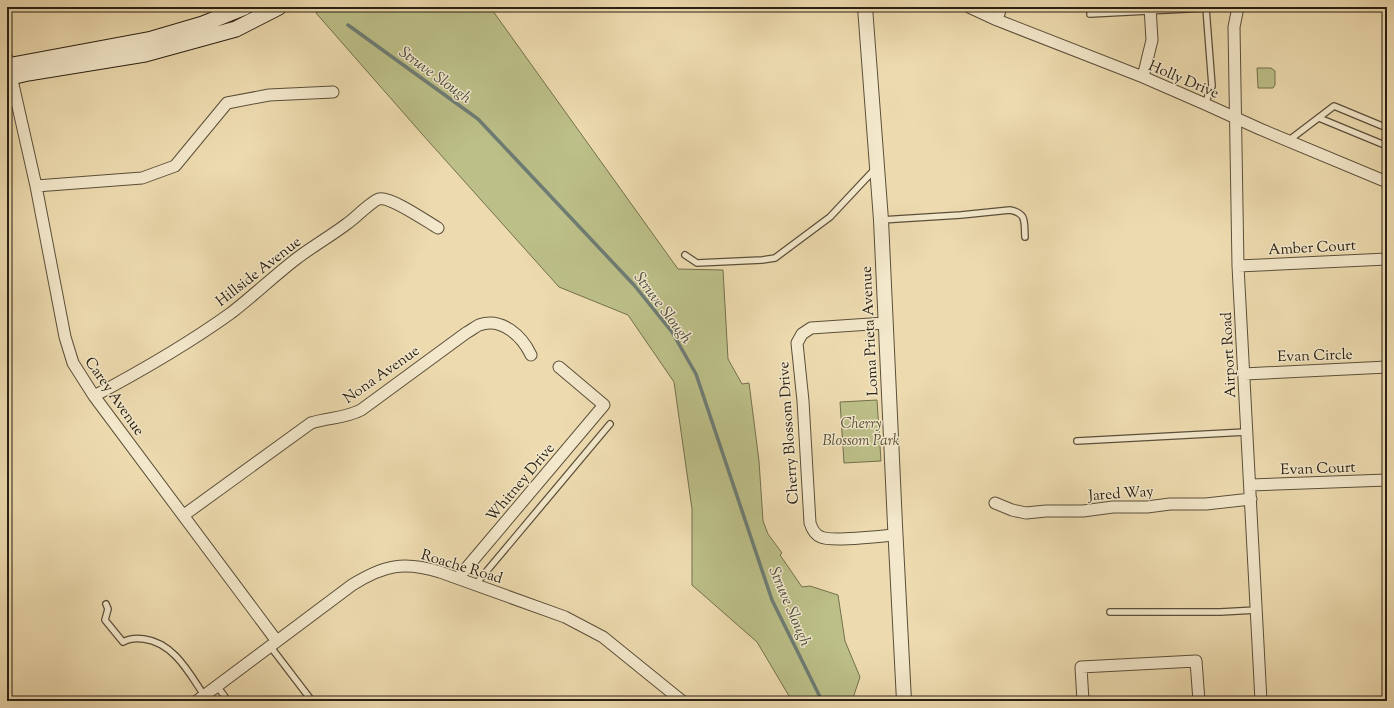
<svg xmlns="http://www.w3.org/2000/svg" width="1394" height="708" font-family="'Sorts Mill Goudy',serif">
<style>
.green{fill:#bcbf88;stroke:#73704e}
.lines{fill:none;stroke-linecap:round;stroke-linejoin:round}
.stream{stroke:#6e7c74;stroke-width:3.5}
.service-casing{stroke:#5b4f3a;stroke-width:8}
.minor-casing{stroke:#5b4f3a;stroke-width:13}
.tertiary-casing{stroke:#5b4f3a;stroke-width:16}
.secondary-casing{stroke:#2a2013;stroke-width:17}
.service{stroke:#f3e8cb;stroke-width:5.5}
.minor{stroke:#f3e8cb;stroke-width:11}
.tertiary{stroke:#f3e8cb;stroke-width:14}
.secondary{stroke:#f3e8cb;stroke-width:15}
.labels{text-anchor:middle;stroke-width:3;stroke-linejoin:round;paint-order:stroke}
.street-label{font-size:15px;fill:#2a2013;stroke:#f3e8cb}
.park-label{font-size:15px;font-style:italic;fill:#565036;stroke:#f3e8cb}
.water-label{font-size:16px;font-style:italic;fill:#4c4e43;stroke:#f3e8cb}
</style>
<rect width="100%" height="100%" fill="#eddbaf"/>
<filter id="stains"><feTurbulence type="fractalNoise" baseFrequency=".005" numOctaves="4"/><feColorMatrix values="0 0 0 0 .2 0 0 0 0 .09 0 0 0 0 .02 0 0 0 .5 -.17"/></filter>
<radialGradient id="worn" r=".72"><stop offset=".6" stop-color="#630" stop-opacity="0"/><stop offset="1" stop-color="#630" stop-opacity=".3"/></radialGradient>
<!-- green -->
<path class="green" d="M 324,7 L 490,7 L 678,269 L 723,270 L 728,359 L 742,384 L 749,383 L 759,461 L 763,521 L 768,534 L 782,553 L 780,555 L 802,587 L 810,586 L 838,595 L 845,641 L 860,677 L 852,701 L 792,701 L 757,642 L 692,585 L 692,509 L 674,382 L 628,315 L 559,287 L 422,134 L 316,13 Z
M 1257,68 L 1271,68 L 1275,71 L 1275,85 L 1273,88 L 1258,88 Z
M 877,400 L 881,461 L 844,463 L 840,402 Z"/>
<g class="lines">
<!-- stream -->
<path class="stream" d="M 348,25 L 478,119 L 634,285 L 672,332 L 696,374 L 772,600 L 822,701"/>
<!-- service casing -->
<g class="service-casing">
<path id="service" d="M 1090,14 L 1206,8 L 1212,86 L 1205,104
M 1319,118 L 1387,146
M 1288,141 L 1334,106 L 1387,128
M 881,220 L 961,215 L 1010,210 C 1027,213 1024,222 1025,237
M 685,255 L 697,263 L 762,260 L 775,258 L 830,217 L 875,169
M 1077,441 L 1246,432
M 475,585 L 610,424
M 106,604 L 108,609 L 105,620 L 123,642 C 130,638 136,638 144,639 C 174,643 189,673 204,695
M 1110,612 L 1220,612 L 1257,610
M 270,646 L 312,701
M 217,686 L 228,701"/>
</g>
<!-- minor casing -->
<g class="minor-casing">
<path id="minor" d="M 969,7 L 997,20 L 1143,77 L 1205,104 L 1260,129 L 1387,182
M 1238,7 L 1234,27 L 1238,266 L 1261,701
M 997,20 L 1001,7
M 7,58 L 36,186 L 65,337 L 73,363 L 94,396 L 276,640
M 1143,77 L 1152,40 L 1150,7
M 36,186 L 142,178 L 175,166 L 227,103 L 269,95 L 333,92
M 1238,266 L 1387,259
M 885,323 L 811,328 L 802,334 L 797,343 L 803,401 L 810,523 C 812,529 815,535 821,537 C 831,542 881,536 895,535
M 1244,374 L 1387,367
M 94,396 C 141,371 188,344 231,313 C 253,296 274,276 296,259 C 313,246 331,236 348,223 C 355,218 373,200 379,199 C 390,196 426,221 438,228
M 1250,485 L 1387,480
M 995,503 L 1012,510 L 1026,513 L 1046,511 L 1083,511 L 1113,507 L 1147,507 L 1170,504 L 1206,504 L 1251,499
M 184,515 L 311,423 C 329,417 343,419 361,410 L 466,333 C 470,331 475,327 479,325 C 502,317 522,336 531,355
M 458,578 L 604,405 L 559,367
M 197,701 L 352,585 C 384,565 404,561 440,572 L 565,617 L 603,637 L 682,701
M 1083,701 L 1081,667 L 1196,661 L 1199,701"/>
</g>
<!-- tertiary casing -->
<g class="tertiary-casing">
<path id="tertiary" d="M 865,7 L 881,220 L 895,525 L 904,701"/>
</g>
<!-- secondary casing -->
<g class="secondary-casing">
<path id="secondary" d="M 7,66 L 152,39 L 203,24 L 245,7
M 7,78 L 28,73 L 145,54 L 236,29 L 279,7"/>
</g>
<!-- service -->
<use href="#service" class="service"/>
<!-- minor -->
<use href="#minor" class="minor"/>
<!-- tertiary -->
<use href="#tertiary" class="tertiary"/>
<!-- secondary -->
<use href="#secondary" class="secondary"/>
</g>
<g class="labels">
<!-- street labels -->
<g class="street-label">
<text transform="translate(1184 79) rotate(23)" y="5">Holly Drive</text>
<text transform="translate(1312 247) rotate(-3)" y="5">Amber Court</text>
<text transform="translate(258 271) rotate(-38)" y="5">Hillside Avenue</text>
<text transform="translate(869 331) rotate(-93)" y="5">Loma Prieta Avenue</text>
<text transform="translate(1228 355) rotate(-93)" y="5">Airport Road</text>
<text transform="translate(1315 355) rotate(-2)" y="5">Evan Circle</text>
<text transform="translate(381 374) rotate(-35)" y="5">Nona Avenue</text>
<text transform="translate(115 396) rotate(55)" y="5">Carey Avenue</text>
<text transform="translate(788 433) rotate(-94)" y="5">Cherry Blossom Drive</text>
<text transform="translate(1318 468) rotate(-2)" y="5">Evan Court</text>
<text transform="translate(520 482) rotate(-50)" y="5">Whitney Drive</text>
<text transform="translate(1121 493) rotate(-4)" y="5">Jared Way</text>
<text transform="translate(462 566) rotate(17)" y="5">Roache Road</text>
</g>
<!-- park labels -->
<g class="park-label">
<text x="861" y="428">Cherry<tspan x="861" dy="17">Blossom Park</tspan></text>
</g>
<!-- water labels -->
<g class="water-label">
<text transform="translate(436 74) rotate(36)" y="6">Struve Slough</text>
<text transform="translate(664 307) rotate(53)" y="6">Struve Slough</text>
<text transform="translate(791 606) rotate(67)" y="6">Struve Slough</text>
</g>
</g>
<!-- margin -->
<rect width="1394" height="708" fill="none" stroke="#eddbaf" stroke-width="24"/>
<rect x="8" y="8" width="1378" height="692" fill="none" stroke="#2a2013" stroke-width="2"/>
<rect x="12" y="12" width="1370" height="684" fill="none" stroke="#2a2013"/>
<rect width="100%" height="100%" filter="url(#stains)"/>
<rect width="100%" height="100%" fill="url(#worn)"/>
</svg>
